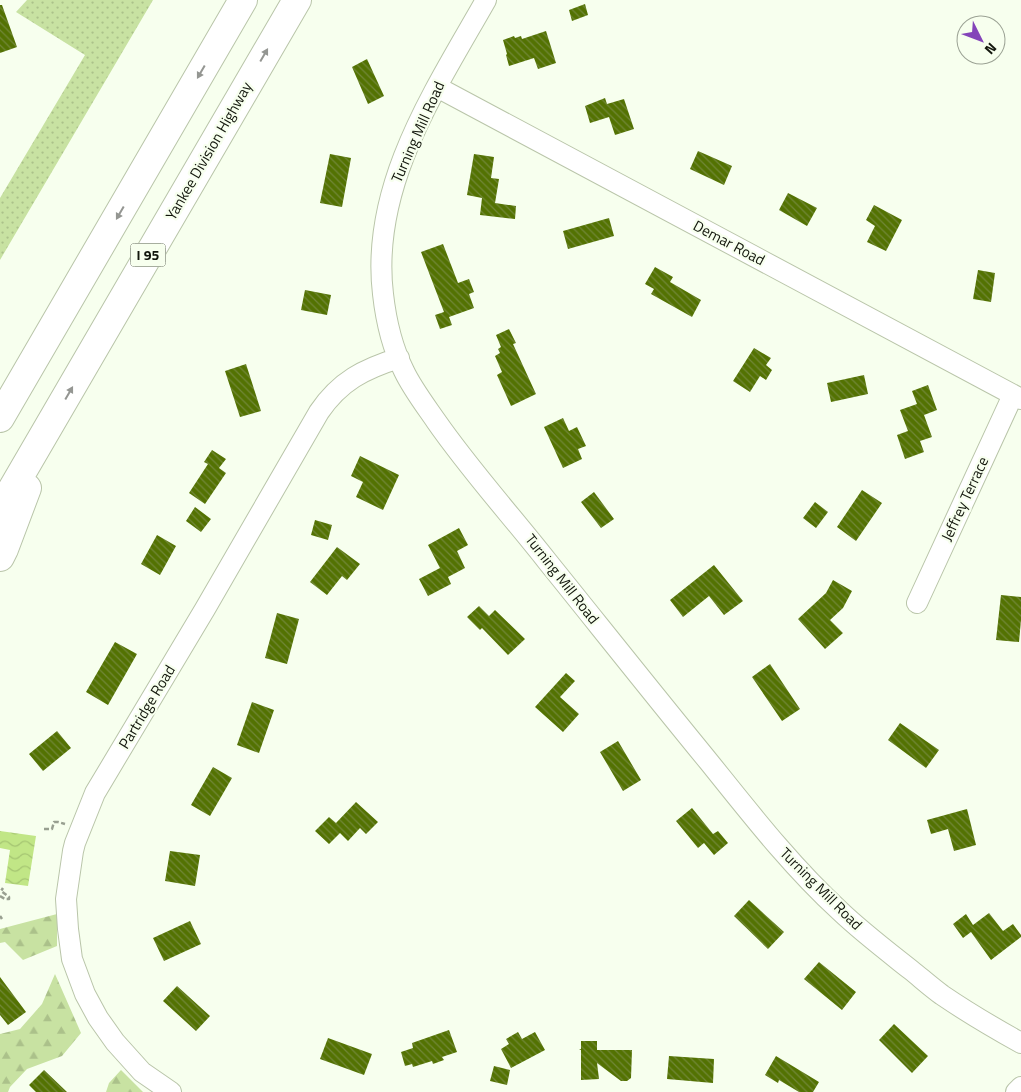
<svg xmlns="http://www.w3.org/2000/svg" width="1021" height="1092" font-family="'Titillium Web',sans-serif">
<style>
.forest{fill:url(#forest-firs)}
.park{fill:url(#park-dots)}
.water{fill:url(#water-waves)}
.building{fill:url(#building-back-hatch)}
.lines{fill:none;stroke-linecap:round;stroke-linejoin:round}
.minor-casing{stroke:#b9c5a9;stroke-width:22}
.highway-casing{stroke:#b9c5a9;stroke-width:30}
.path{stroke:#989f90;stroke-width:2.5;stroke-dasharray:5 2.5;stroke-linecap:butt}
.minor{stroke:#fff;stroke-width:20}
.highway{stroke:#fff;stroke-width:28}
.oneway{fill:#949692}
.labels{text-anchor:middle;stroke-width:4.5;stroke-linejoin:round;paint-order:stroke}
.shield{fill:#f7ffee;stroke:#575c50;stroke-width:1}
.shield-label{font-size:14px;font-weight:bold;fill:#12160c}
.street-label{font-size:15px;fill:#12160c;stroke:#f7ffee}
</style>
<defs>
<pattern id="forest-firs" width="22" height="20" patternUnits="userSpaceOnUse" patternTransform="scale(1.25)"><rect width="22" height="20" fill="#c8e2a2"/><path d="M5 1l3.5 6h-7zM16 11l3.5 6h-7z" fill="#abc18a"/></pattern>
<pattern id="park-dots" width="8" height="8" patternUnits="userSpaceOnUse" patternTransform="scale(1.25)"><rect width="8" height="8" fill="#c8e2a2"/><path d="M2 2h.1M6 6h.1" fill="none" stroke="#abc18a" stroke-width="1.8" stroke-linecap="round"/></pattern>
<pattern id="water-waves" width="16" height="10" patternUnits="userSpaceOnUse" patternTransform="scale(1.25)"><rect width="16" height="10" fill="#c1e686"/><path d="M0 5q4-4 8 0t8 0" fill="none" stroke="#a5c572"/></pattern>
<pattern id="building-back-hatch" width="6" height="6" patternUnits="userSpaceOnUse" patternTransform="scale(1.25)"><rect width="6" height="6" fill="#537202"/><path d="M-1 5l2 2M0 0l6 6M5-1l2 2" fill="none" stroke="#718738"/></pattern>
</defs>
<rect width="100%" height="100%" fill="#f7ffee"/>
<!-- forest -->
<path class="forest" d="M 57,914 L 57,946 L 23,960 L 5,942 L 0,943 L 0,929 Z
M 55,974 L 81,1033 L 62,1056 L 27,1069 L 10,1087 L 8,1092 L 0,1092 L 0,1034 L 20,1029 L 42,1004 Z
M 121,1070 L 143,1092 L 106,1092 L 109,1083 Z"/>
<!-- park -->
<path class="park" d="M 27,0 L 153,0 L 0,260 L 0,198 L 85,55 L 16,12 Z"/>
<!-- water -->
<path class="water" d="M 0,831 L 36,836 L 28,886 L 5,883 L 10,850 L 0,848 Z"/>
<!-- building -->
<path class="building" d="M 585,4 L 588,15 L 572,21 L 569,10 Z
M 0,5 L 2,5 L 17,47 L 0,53 Z
M 546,31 L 556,63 L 538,69 L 534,58 L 509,66 L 506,55 L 507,54 L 503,40 L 514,36 L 515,38 L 521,36 L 522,39 Z
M 367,59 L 384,96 L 368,104 L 352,67 Z
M 605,98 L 607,104 L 624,99 L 634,129 L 615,135 L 609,117 L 590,123 L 585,106 Z
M 698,151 L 732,166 L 724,185 L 690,169 Z
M 330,154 L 351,158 L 342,207 L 320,203 Z
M 474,154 L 494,157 L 491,178 L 499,179 L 495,203 L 516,206 L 515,219 L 480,215 L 482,198 L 467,195 Z
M 788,193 L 817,208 L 807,226 L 779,210 Z
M 874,205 L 902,220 L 886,251 L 867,242 L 875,226 L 866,220 Z
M 609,218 L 614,236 L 568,249 L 563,231 Z
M 443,244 L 458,283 L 469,279 L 474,292 L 469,294 L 474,308 L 449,317 L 452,325 L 440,329 L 435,315 L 444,312 L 421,252 Z
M 655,267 L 673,277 L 670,282 L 701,300 L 692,317 L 651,294 L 654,289 L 645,284 Z
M 978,270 L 995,273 L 991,302 L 973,299 Z
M 305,290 L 331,295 L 327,315 L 301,310 Z
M 509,329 L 516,343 L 513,344 L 536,394 L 511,406 L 497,375 L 502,372 L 495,356 L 500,353 L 498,349 L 501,347 L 496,335 Z
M 754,348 L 771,358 L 766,365 L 772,370 L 766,380 L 760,376 L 750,392 L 733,381 Z
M 246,364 L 261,411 L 240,417 L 225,371 Z
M 864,375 L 868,394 L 831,402 L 827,383 Z
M 928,385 L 937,410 L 924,415 L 932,437 L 920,441 L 924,452 L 905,459 L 897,435 L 908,431 L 900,410 L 917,404 L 912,391 Z
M 563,418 L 569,431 L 577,427 L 586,446 L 578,449 L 582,459 L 563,468 L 544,427 Z
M 212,450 L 226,459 L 219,468 L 226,473 L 205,504 L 189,493 L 208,464 L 204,462 Z
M 360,456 L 399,475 L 383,510 L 356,497 L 363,482 L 351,476 Z
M 862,490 L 882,503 L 856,541 L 837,527 Z
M 594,492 L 614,519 L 601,528 L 581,502 Z
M 815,502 L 828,512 L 816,528 L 803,518 Z
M 195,507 L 211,519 L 201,532 L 186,521 Z
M 315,520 L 332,525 L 328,540 L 311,535 Z
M 459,528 L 468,545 L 457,551 L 465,568 L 448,577 L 451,584 L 428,596 L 419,579 L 440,568 L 428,545 Z
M 157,535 L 176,546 L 160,575 L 141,564 Z
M 337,547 L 360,564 L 347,580 L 342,576 L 327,595 L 310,582 Z
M 714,565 L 743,601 L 724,615 L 709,596 L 683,617 L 670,600 Z
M 833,580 L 852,591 L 843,608 L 830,620 L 843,633 L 825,649 L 798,619 L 826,593 Z
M 1001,595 L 1021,597 L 1021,620 L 1019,642 L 996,640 Z
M 479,606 L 489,616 L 495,610 L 525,639 L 508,655 L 482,628 L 480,630 L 467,617 Z
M 277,613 L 299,619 L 287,664 L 265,658 Z
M 115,642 L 137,654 L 108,705 L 86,692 Z
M 770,664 L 800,709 L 782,721 L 752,677 Z
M 566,673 L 575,681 L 560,697 L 579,714 L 563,732 L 535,707 Z
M 252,702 L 274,710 L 259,753 L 237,745 Z
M 900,723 L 939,750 L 926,768 L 888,740 Z
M 57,731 L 71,748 L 43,771 L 29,754 Z
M 618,741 L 641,780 L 623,791 L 600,752 Z
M 213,767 L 232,778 L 210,816 L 191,805 Z
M 356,802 L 378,822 L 366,834 L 360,828 L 348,841 L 340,833 L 329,844 L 315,831 L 329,817 L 336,823 Z
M 692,808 L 713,834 L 718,831 L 728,843 L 714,855 L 704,843 L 698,848 L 676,821 Z
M 967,809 L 976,845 L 954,851 L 948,829 L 931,834 L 927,820 Z
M 170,851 L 200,855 L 195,886 L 165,881 Z
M 749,900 L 784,932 L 768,949 L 734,916 Z
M 989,913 L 1003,931 L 1013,924 L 1021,935 L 1021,937 L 991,960 L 971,932 L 963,938 L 953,924 L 966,914 L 973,925 Z
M 190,921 L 201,944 L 164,961 L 153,938 Z
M 819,962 L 856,992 L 842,1010 L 804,979 Z
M 0,977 L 26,1012 L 8,1025 L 0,1015 Z
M 177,986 L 210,1016 L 196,1031 L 163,1001 Z
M 894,1024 L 928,1056 L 912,1073 L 879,1040 Z
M 449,1030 L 457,1052 L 442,1057 L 444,1060 L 433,1064 L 432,1061 L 413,1067 L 412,1064 L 405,1066 L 401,1052 L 413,1048 L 412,1043 Z
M 518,1032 L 522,1039 L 535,1032 L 545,1050 L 511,1068 L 501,1049 L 509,1044 L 506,1039 Z
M 328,1038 L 372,1054 L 364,1075 L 320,1059 Z
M 581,1041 L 597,1041 L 597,1050 L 632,1050 L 631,1078 L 627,1081 L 621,1081 L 597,1063 L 599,1079 L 581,1080 L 581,1050 L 579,1049 L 581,1049 Z
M 669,1056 L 714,1059 L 713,1083 L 667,1079 Z
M 776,1056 L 819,1082 L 813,1092 L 799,1092 L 779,1080 L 778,1083 L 765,1075 Z
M 494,1066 L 510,1070 L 507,1085 L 490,1081 Z
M 44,1070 L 67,1092 L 36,1092 L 29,1085 Z"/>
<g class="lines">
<!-- minor casing -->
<g class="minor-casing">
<path id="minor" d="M 486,0 C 435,90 370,186 383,294 C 386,321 392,347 404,371 C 412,388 425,405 436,421 C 470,470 510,514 547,561 C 601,628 654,695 709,762 C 750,813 791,866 840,911 C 862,932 887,951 911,970 C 921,978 931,987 942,995 C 967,1012 994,1028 1021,1043
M 437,87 L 1021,399
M 917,603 L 1013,395
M 171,1092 L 142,1072 L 115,1042 L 98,1018 L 85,994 L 72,959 L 68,929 L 66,899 L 73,851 L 75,843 L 95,793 L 205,609 L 319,412 C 340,381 364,369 399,358
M 1016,1092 L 1021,1087"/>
</g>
<!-- highway casing -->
<g class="highway-casing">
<path id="highway" d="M 0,418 L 243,0
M 0,510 L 297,0
M 0,557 L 4,549 L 27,488"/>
</g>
<!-- path -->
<path class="path" d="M 44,829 L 52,829 L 54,822 L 58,822 L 65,824
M 0,896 L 5,899 L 9,899 L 9,897 L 1,891 L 3,888
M 0,916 L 2,919"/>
<!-- minor -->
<use href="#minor" class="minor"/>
<!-- highway -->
<use href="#highway" class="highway"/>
</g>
<!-- one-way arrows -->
<defs><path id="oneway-solid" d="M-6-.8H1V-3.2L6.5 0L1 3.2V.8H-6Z" transform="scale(1.25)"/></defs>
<g class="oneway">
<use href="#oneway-solid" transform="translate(264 55) rotate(-60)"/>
<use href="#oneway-solid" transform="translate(201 72) rotate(120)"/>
<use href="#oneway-solid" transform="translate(120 213) rotate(120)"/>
<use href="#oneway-solid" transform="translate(69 393) rotate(-60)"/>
</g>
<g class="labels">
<!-- shield labels -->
<rect class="shield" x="130.5" y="243.5" width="35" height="23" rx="4"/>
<g class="shield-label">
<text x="148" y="260">I 95</text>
</g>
<!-- street labels -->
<g class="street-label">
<text transform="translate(418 132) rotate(-66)" y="5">Turning Mill Road</text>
<text transform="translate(209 151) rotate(-60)" y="5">Yankee Division Highway</text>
<text transform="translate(729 243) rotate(28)" y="5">Demar Road</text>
<text transform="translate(965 499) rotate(-65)" y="5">Jeffrey Terrace</text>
<text transform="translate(562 579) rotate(52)" y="5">Turning Mill Road</text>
<text transform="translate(147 707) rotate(-59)" y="5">Partridge Road</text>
<text transform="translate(821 889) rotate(45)" y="5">Turning Mill Road</text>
</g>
</g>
<!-- north arrow -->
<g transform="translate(981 40) rotate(132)"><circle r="24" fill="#f7ffee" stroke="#9ba294"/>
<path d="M0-4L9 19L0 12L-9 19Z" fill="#8444b9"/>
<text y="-8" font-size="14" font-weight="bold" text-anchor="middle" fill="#12160c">N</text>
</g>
</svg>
